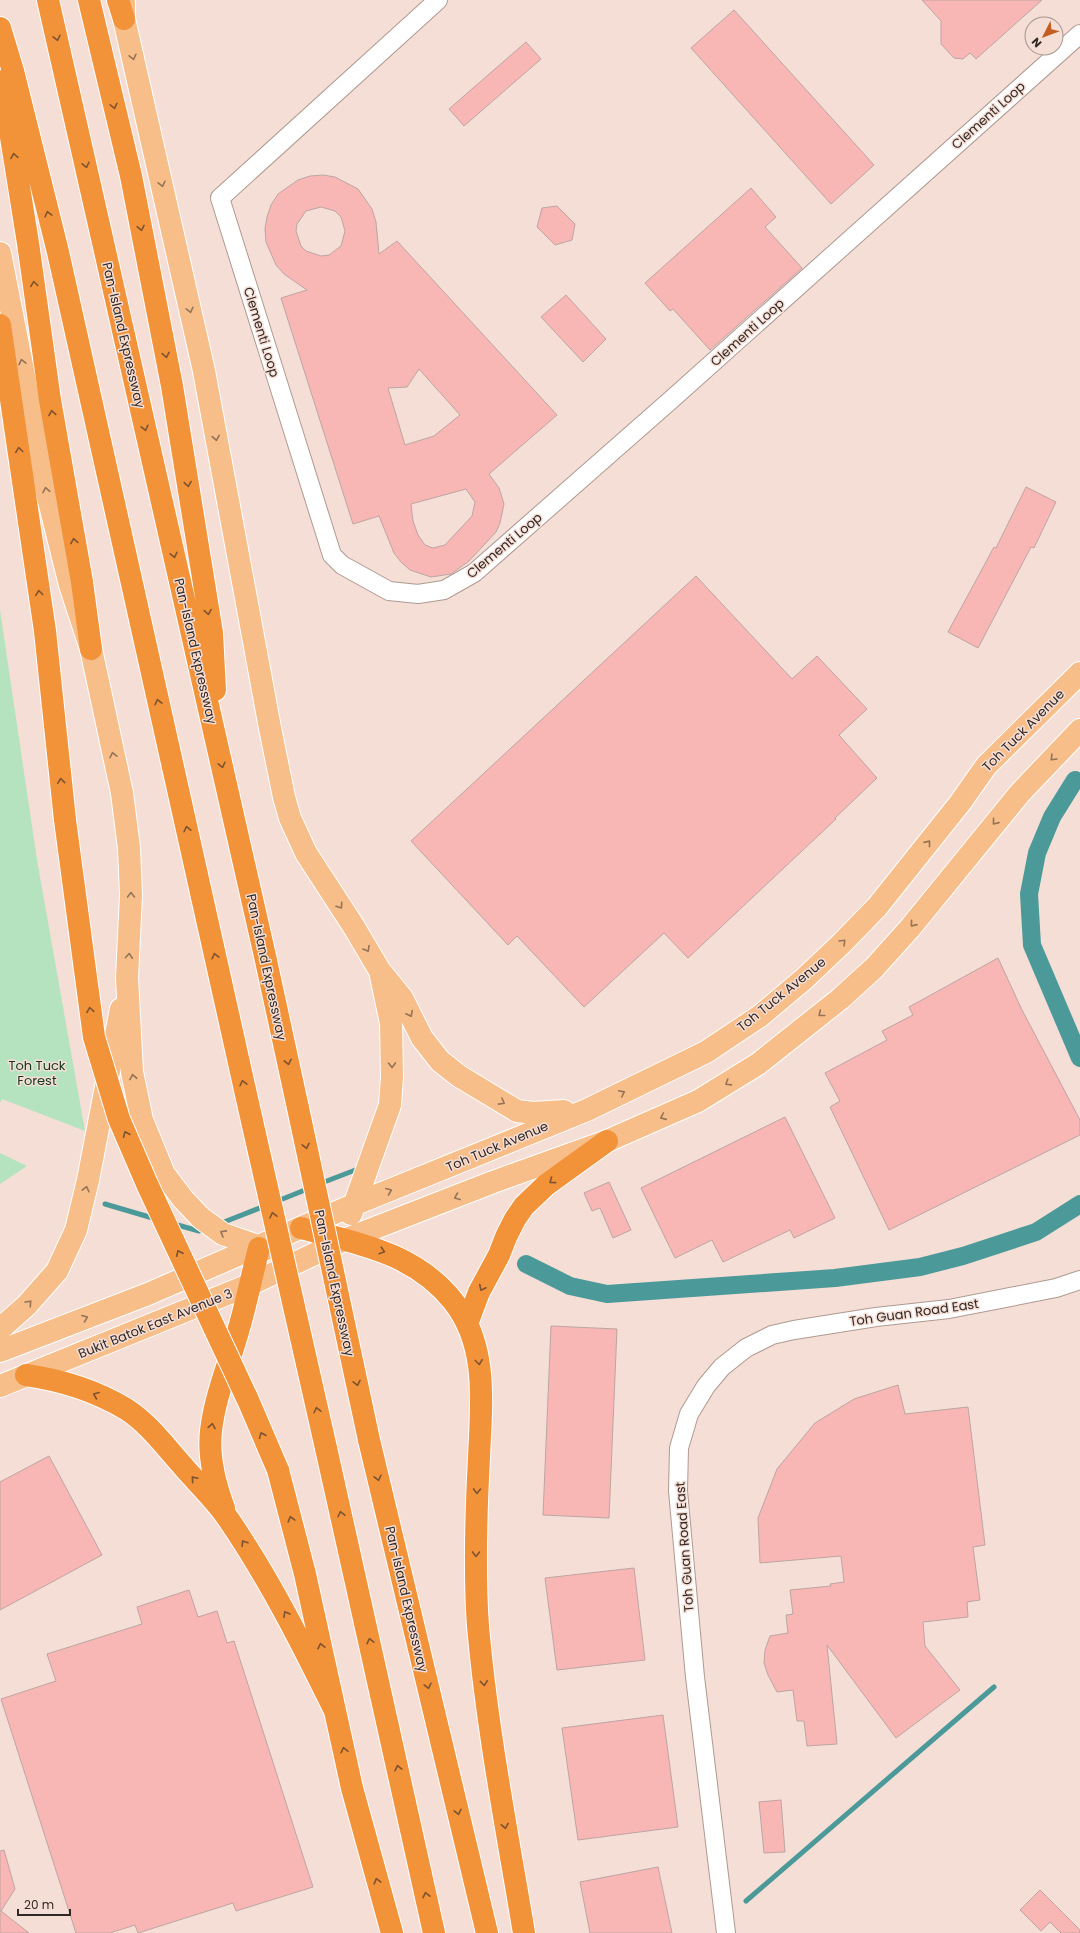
<svg xmlns="http://www.w3.org/2000/svg" width="1080" height="1933" font-family="Poppins,sans-serif">
<style>
.green{fill:#b5e3c0}
.lines{fill:none;stroke-linecap:round;stroke-linejoin:round}
.stream{stroke:#4b9999;stroke-width:5}
.canal{stroke:#4b9999;stroke-width:18}
.building{fill:#f8b7b4;stroke:#bda5a4;fill-rule:evenodd}
.minor-casing{stroke:#af9a91;stroke-width:20}
.major-casing{stroke:#fff;stroke-width:24}
.highway-casing{stroke:#fff;stroke-width:24}
.minor{stroke:#fff;stroke-width:18}
.major{stroke:#f7be89;stroke-width:22}
.highway{stroke:#f2933a;stroke-width:22}
.highway-bridge-casing{stroke:#fff;stroke-width:24;stroke-linecap:butt}
.highway-bridge{stroke:#f2933a;stroke-width:22}
.oneway{stroke:#7e532d}
.oneway2{stroke:#947356}
.labels{text-anchor:middle;stroke-width:3;stroke-linejoin:round;paint-order:stroke}
.street-label{font-size:13px;fill:#302824;stroke:#f5ded5}
.park-label{font-size:13px;fill:#11381e;stroke:#f5ded5}
</style>
<rect width="100%" height="100%" fill="#f5ded5"/>
<!-- green -->
<path class="green" d="M 0,610 L 37,860 L 85,1131 L 2,1099 L 0,1103 Z
M 0,1153 L 27,1166 L 0,1184 Z"/>
<g class="lines">
<!-- stream -->
<path class="stream" d="M 319,1184 L 358,1169
M 275,1202 L 310,1188
M 105,1204 L 156,1219
M 224,1222 L 265,1206
M 174,1224 L 199,1231
M 746,1901 L 994,1687"/>
<!-- canal -->
<path class="canal" d="M 1075,780 L 1052,817 L 1037,853 L 1029,894 L 1032,945 L 1080,1058
M 526,1264 L 570,1286 L 607,1294 L 835,1278 L 920,1267 L 963,1256 L 1036,1232 L 1080,1204"/>
</g>
<!-- building -->
<path class="building" d="M 922,0 L 1042,0 L 976,59 L 970,53 L 963,59 L 954,58 L 941,44 L 941,21 Z
M 734,10 L 874,165 L 831,204 L 691,48 Z
M 526,42 L 541,59 L 464,126 L 449,109 Z
M 323,175 L 335,177 L 358,189 L 372,209 L 376,222 L 379,254 L 397,241 L 557,415 L 489,474 L 499,488 L 504,504 L 500,523 L 496,532 L 469,561 L 451,574 L 431,577 L 410,570 L 401,562 L 394,553 L 379,516 L 353,524 L 281,298 L 307,290 L 284,274 L 276,265 L 266,242 L 265,229 L 267,217 L 271,205 L 278,194 L 298,180 L 310,176 ZM 321,207 L 335,211 L 341,217 L 345,231 L 341,246 L 329,255 L 321,256 L 306,251 L 301,246 L 296,231 L 297,224 L 306,211 ZM 419,369 L 460,415 L 434,436 L 405,445 L 388,388 L 407,387 ZM 466,489 L 475,502 L 472,516 L 445,545 L 433,548 L 425,545 L 418,535 L 413,521 L 411,504 Z
M 751,188 L 776,217 L 765,227 L 802,268 L 710,350 L 673,309 L 670,311 L 645,283 Z
M 557,206 L 575,224 L 572,240 L 555,245 L 537,227 L 542,208 Z
M 566,295 L 606,339 L 583,362 L 541,317 Z
M 1026,487 L 1056,502 L 1034,548 L 1031,547 L 978,648 L 948,632 L 994,547 L 996,548 Z
M 696,576 L 792,679 L 817,656 L 867,709 L 839,735 L 877,778 L 835,818 L 836,819 L 688,958 L 664,933 L 584,1007 L 517,936 L 508,945 L 411,841 Z
M 998,958 L 1022,1010 L 1080,1120 L 1080,1135 L 889,1230 L 830,1107 L 840,1101 L 825,1073 L 887,1040 L 882,1031 L 913,1015 L 909,1007 Z
M 785,1117 L 835,1218 L 794,1238 L 790,1230 L 723,1262 L 712,1240 L 675,1258 L 641,1188 Z
M 609,1182 L 631,1230 L 613,1238 L 600,1208 L 592,1211 L 584,1193 Z
M 551,1326 L 617,1329 L 609,1518 L 543,1515 Z
M 898,1385 L 905,1414 L 968,1407 L 985,1545 L 973,1547 L 980,1600 L 967,1602 L 968,1617 L 923,1622 L 925,1646 L 960,1690 L 896,1738 L 827,1645 L 837,1744 L 807,1746 L 804,1721 L 797,1721 L 793,1690 L 777,1692 L 768,1675 L 764,1663 L 765,1650 L 770,1636 L 788,1633 L 786,1615 L 793,1614 L 790,1590 L 831,1586 L 830,1584 L 844,1582 L 841,1556 L 760,1563 L 758,1518 L 777,1469 L 815,1423 L 854,1399 Z
M 49,1456 L 102,1555 L 0,1610 L 0,1482 Z
M 634,1568 L 645,1660 L 557,1670 L 545,1578 Z
M 189,1590 L 198,1617 L 217,1611 L 227,1643 L 234,1641 L 313,1887 L 236,1911 L 233,1903 L 138,1933 L 135,1925 L 110,1933 L 76,1933 L 1,1699 L 56,1681 L 47,1654 L 142,1624 L 137,1607 Z
M 663,1715 L 678,1827 L 578,1840 L 562,1728 Z
M 781,1800 L 785,1852 L 764,1853 L 759,1802 Z
M 4,1850 L 15,1889 L 1,1911 L 29,1933 L 0,1933 L 0,1851 Z
M 658,1867 L 672,1933 L 590,1933 L 580,1882 Z
M 1040,1890 L 1080,1930 L 1080,1933 L 1061,1933 L 1050,1922 L 1041,1931 L 1020,1910 Z"/>
<g class="lines">
<!-- minor casing -->
<g class="minor-casing">
<path id="minor" d="M 438,0 L 220,198 L 332,555 L 342,565 L 389,591 L 418,594 L 444,590 L 474,573 L 672,399 L 1080,34
M 726,1933 L 695,1677 L 678,1491 L 679,1448 L 689,1414 L 706,1386 L 722,1367 L 746,1348 L 772,1335 L 794,1330 L 876,1317 L 949,1309 L 1056,1288 L 1080,1280"/>
</g>
<!-- major casing -->
<g class="major-casing">
<path id="major" d="M 124,1 L 124,19 L 204,371 L 270,728 L 284,797 L 290,818 L 306,853 L 354,927 L 380,971 L 402,998 L 422,1038 L 440,1061 L 459,1076 L 517,1111 L 533,1113 L 564,1111
M 0,253 L 47,493 L 70,585 L 91,649 L 122,793 L 129,848 L 131,895 L 127,978 L 132,1072 L 142,1120 L 164,1174 L 183,1199 L 201,1218 L 223,1234 L 267,1249
M 351,1214 L 390,1105 L 392,1077 L 391,1023 L 381,976
M 0,1329 L 27,1305 L 57,1271 L 76,1230 L 88,1180 L 121,1009
M 0,1351 L 148,1294 L 353,1205 L 587,1110 L 706,1052 L 760,1016 L 804,979 L 842,943 L 877,907 L 960,803 L 986,766 L 1080,673
M 0,1386 L 249,1285 L 344,1240 L 493,1182 L 607,1141 L 698,1101 L 758,1064 L 840,999 L 874,968 L 910,928 L 1020,793 L 1080,730"/>
</g>
<!-- highway casing -->
<g class="highway-casing">
<path id="highway" d="M 48,0 L 265,956 L 298,1108
M 89,0 L 131,176 L 172,386 L 212,633 L 215,690
M 118,0 L 124,19
M 0,28 L 13,71 L 58,252 L 252,1121
M 2,81 L 28,243 L 50,400 L 82,582 L 91,649
M 0,325 L 45,631 L 65,820
M 301,1228 C 358,1244 414,1252 453,1301 C 489,1346 481,1405 479,1458 C 476,1514 474,1570 478,1626 C 487,1729 507,1831 524,1933
M 467,1324 L 479,1292 L 499,1255 L 506,1237 L 515,1219 L 524,1206 L 546,1185 L 607,1141
M 26,1375 C 61,1380 96,1391 126,1409 C 148,1423 164,1445 182,1465 C 197,1483 216,1500 229,1520 C 270,1580 303,1646 335,1711
M 369,1440 L 487,1933
M 326,1448 L 434,1933
M 278,1470 L 305,1574 L 352,1788 L 392,1933
M 224,1508 C 215,1484 208,1457 211,1431 C 215,1395 230,1362 239,1328 C 247,1301 252,1274 259,1248"/>
</g>
<!-- minor -->
<use href="#minor" class="minor"/>
<!-- major -->
<use href="#major" class="major"/>
<!-- highway -->
<use href="#highway" class="highway"/>
<!-- highway-bridge casing -->
<g class="highway-bridge-casing">
<path id="highway-bridge" d="M 65,820 L 94,1037 L 119,1119 L 147,1184 L 248,1400 L 278,1470
M 298,1108 L 369,1440
M 252,1121 L 326,1448"/>
</g>
<!-- highway-bridge -->
<use href="#highway-bridge" class="highway-bridge"/>
</g>
<!-- one-way arrows -->
<defs><path id="oneway-chevron" d="M-2-3.5L2.5 0L-2 3.5" fill="none" stroke-width="1.6" stroke-linecap="round" stroke-linejoin="round"/></defs>
<g class="oneway">
<use href="#oneway-chevron" transform="translate(57 38) rotate(77)"/>
<use href="#oneway-chevron" transform="translate(114 106) rotate(77)"/>
<use href="#oneway-chevron" transform="translate(14 156) rotate(-99)"/>
<use href="#oneway-chevron" transform="translate(86 165) rotate(77)"/>
<use href="#oneway-chevron" transform="translate(48 214) rotate(-104)"/>
<use href="#oneway-chevron" transform="translate(141 228) rotate(79)"/>
<use href="#oneway-chevron" transform="translate(34 284) rotate(-98)"/>
<use href="#oneway-chevron" transform="translate(166 355) rotate(79)"/>
<use href="#oneway-chevron" transform="translate(52 413) rotate(-100)"/>
<use href="#oneway-chevron" transform="translate(145 428) rotate(77)"/>
<use href="#oneway-chevron" transform="translate(19 450) rotate(-98)"/>
<use href="#oneway-chevron" transform="translate(188 484) rotate(81)"/>
<use href="#oneway-chevron" transform="translate(74 541) rotate(-100)"/>
<use href="#oneway-chevron" transform="translate(174 555) rotate(77)"/>
<use href="#oneway-chevron" transform="translate(39 593) rotate(-98)"/>
<use href="#oneway-chevron" transform="translate(208 612) rotate(81)"/>
<use href="#oneway-chevron" transform="translate(158 702) rotate(-103)"/>
<use href="#oneway-chevron" transform="translate(222 765) rotate(77)"/>
<use href="#oneway-chevron" transform="translate(61 781) rotate(-96)"/>
<use href="#oneway-chevron" transform="translate(187 829) rotate(-103)"/>
<use href="#oneway-chevron" transform="translate(215 956) rotate(-103)"/>
<use href="#oneway-chevron" transform="translate(90 1010) rotate(-99)"/>
<use href="#oneway-chevron" transform="translate(288 1062) rotate(78)"/>
<use href="#oneway-chevron" transform="translate(243 1083) rotate(-103)"/>
<use href="#oneway-chevron" transform="translate(126 1134) rotate(-113)"/>
<use href="#oneway-chevron" transform="translate(306 1146) rotate(78)"/>
<use href="#oneway-chevron" transform="translate(552 1181) rotate(144)"/>
<use href="#oneway-chevron" transform="translate(273 1215) rotate(-103)"/>
<use href="#oneway-chevron" transform="translate(382 1251) rotate(18)"/>
<use href="#oneway-chevron" transform="translate(179 1253) rotate(-115)"/>
<use href="#oneway-chevron" transform="translate(482 1288) rotate(117)"/>
<use href="#oneway-chevron" transform="translate(479 1362) rotate(83)"/>
<use href="#oneway-chevron" transform="translate(357 1383) rotate(78)"/>
<use href="#oneway-chevron" transform="translate(96 1395) rotate(-158)"/>
<use href="#oneway-chevron" transform="translate(317 1410) rotate(-103)"/>
<use href="#oneway-chevron" transform="translate(212 1426) rotate(-80)"/>
<use href="#oneway-chevron" transform="translate(262 1435) rotate(-113)"/>
<use href="#oneway-chevron" transform="translate(378 1478) rotate(77)"/>
<use href="#oneway-chevron" transform="translate(194 1479) rotate(-131)"/>
<use href="#oneway-chevron" transform="translate(477 1491) rotate(91)"/>
<use href="#oneway-chevron" transform="translate(341 1514) rotate(-103)"/>
<use href="#oneway-chevron" transform="translate(291 1519) rotate(-105)"/>
<use href="#oneway-chevron" transform="translate(244 1543) rotate(-122)"/>
<use href="#oneway-chevron" transform="translate(476 1554) rotate(91)"/>
<use href="#oneway-chevron" transform="translate(286 1614) rotate(-119)"/>
<use href="#oneway-chevron" transform="translate(370 1641) rotate(-103)"/>
<use href="#oneway-chevron" transform="translate(321 1646) rotate(-102)"/>
<use href="#oneway-chevron" transform="translate(484 1683) rotate(84)"/>
<use href="#oneway-chevron" transform="translate(428 1686) rotate(77)"/>
<use href="#oneway-chevron" transform="translate(344 1750) rotate(-103)"/>
<use href="#oneway-chevron" transform="translate(398 1768) rotate(-102)"/>
<use href="#oneway-chevron" transform="translate(458 1812) rotate(77)"/>
<use href="#oneway-chevron" transform="translate(505 1826) rotate(80)"/>
<use href="#oneway-chevron" transform="translate(377 1881) rotate(-105)"/>
<use href="#oneway-chevron" transform="translate(426 1895) rotate(-102)"/>
</g>
<g class="oneway2">
<use href="#oneway-chevron" transform="translate(133 57) rotate(77)"/>
<use href="#oneway-chevron" transform="translate(162 184) rotate(77)"/>
<use href="#oneway-chevron" transform="translate(190 310) rotate(77)"/>
<use href="#oneway-chevron" transform="translate(22 362) rotate(-102)"/>
<use href="#oneway-chevron" transform="translate(216 438) rotate(80)"/>
<use href="#oneway-chevron" transform="translate(46 490) rotate(-101)"/>
<use href="#oneway-chevron" transform="translate(113 755) rotate(-102)"/>
<use href="#oneway-chevron" transform="translate(1053 758) rotate(134)"/>
<use href="#oneway-chevron" transform="translate(995 822) rotate(129)"/>
<use href="#oneway-chevron" transform="translate(928 843) rotate(-51)"/>
<use href="#oneway-chevron" transform="translate(131 895) rotate(-90)"/>
<use href="#oneway-chevron" transform="translate(340 906) rotate(56)"/>
<use href="#oneway-chevron" transform="translate(913 924) rotate(129)"/>
<use href="#oneway-chevron" transform="translate(843 942) rotate(-45)"/>
<use href="#oneway-chevron" transform="translate(367 949) rotate(60)"/>
<use href="#oneway-chevron" transform="translate(129 956) rotate(-86)"/>
<use href="#oneway-chevron" transform="translate(410 1014) rotate(63)"/>
<use href="#oneway-chevron" transform="translate(821 1014) rotate(141)"/>
<use href="#oneway-chevron" transform="translate(392 1065) rotate(89)"/>
<use href="#oneway-chevron" transform="translate(133 1077) rotate(-101)"/>
<use href="#oneway-chevron" transform="translate(728 1083) rotate(148)"/>
<use href="#oneway-chevron" transform="translate(622 1093) rotate(-26)"/>
<use href="#oneway-chevron" transform="translate(502 1102) rotate(29)"/>
<use href="#oneway-chevron" transform="translate(663 1117) rotate(156)"/>
<use href="#oneway-chevron" transform="translate(86 1189) rotate(-76)"/>
<use href="#oneway-chevron" transform="translate(389 1191) rotate(-22)"/>
<use href="#oneway-chevron" transform="translate(457 1197) rotate(158)"/>
<use href="#oneway-chevron" transform="translate(223 1233) rotate(-151)"/>
<use href="#oneway-chevron" transform="translate(29 1303) rotate(-47)"/>
<use href="#oneway-chevron" transform="translate(85 1318) rotate(-21)"/>
</g>
<g class="labels">
<!-- street labels -->
<g class="street-label">
<text transform="translate(988 115) rotate(-42)" y="5">Clementi Loop</text>
<text transform="translate(262 332) rotate(73)" y="5">Clementi Loop</text>
<text transform="translate(747 332) rotate(-42)" y="5">Clementi Loop</text>
<text transform="translate(124 335) rotate(77)" y="5">Pan-Island Expressway</text>
<text transform="translate(504 545) rotate(-40)" y="5">Clementi Loop</text>
<text transform="translate(196 651) rotate(77)" y="5">Pan-Island Expressway</text>
<text transform="translate(1023 730) rotate(-45)" y="5">Toh Tuck Avenue</text>
<text transform="translate(267 967) rotate(78)" y="5">Pan-Island Expressway</text>
<text transform="translate(781 994) rotate(-39)" y="5">Toh Tuck Avenue</text>
<text transform="translate(497 1146) rotate(-23)" y="5">Toh Tuck Avenue</text>
<text transform="translate(335 1283) rotate(78)" y="5">Pan-Island Expressway</text>
<text transform="translate(914 1312) rotate(-8)" y="5">Toh Guan Road East</text>
<text transform="translate(155 1323) rotate(-22)" y="5">Bukit Batok East Avenue 3</text>
<text transform="translate(684 1547) rotate(-94)" y="5">Toh Guan Road East</text>
<text transform="translate(407 1599) rotate(77)" y="5">Pan-Island Expressway</text>
</g>
<!-- park labels -->
<g class="park-label">
<text x="37" y="1070">Toh Tuck<tspan x="37" dy="15">Forest</tspan></text>
</g>
</g>
<!-- north arrow -->
<g transform="translate(1044 36) rotate(228)"><circle r="19" fill="#f5ded5" stroke="#a6958e"/>
<path d="M0-3L7 15L0 10L-7 15Z" fill="#c15f21"/>
<text y="-6" font-size="11" font-weight="bold" text-anchor="middle" fill="#302824">N</text>
</g>
<!-- scale -->
<path d="M18 1909v6h52v-6" fill="none" stroke="#302824" stroke-width="2"/>
<text x="24" y="1909" font-size="12" fill="#302824" stroke="#f5ded5" stroke-width="3" paint-order="stroke">20 m</text>
</svg>
